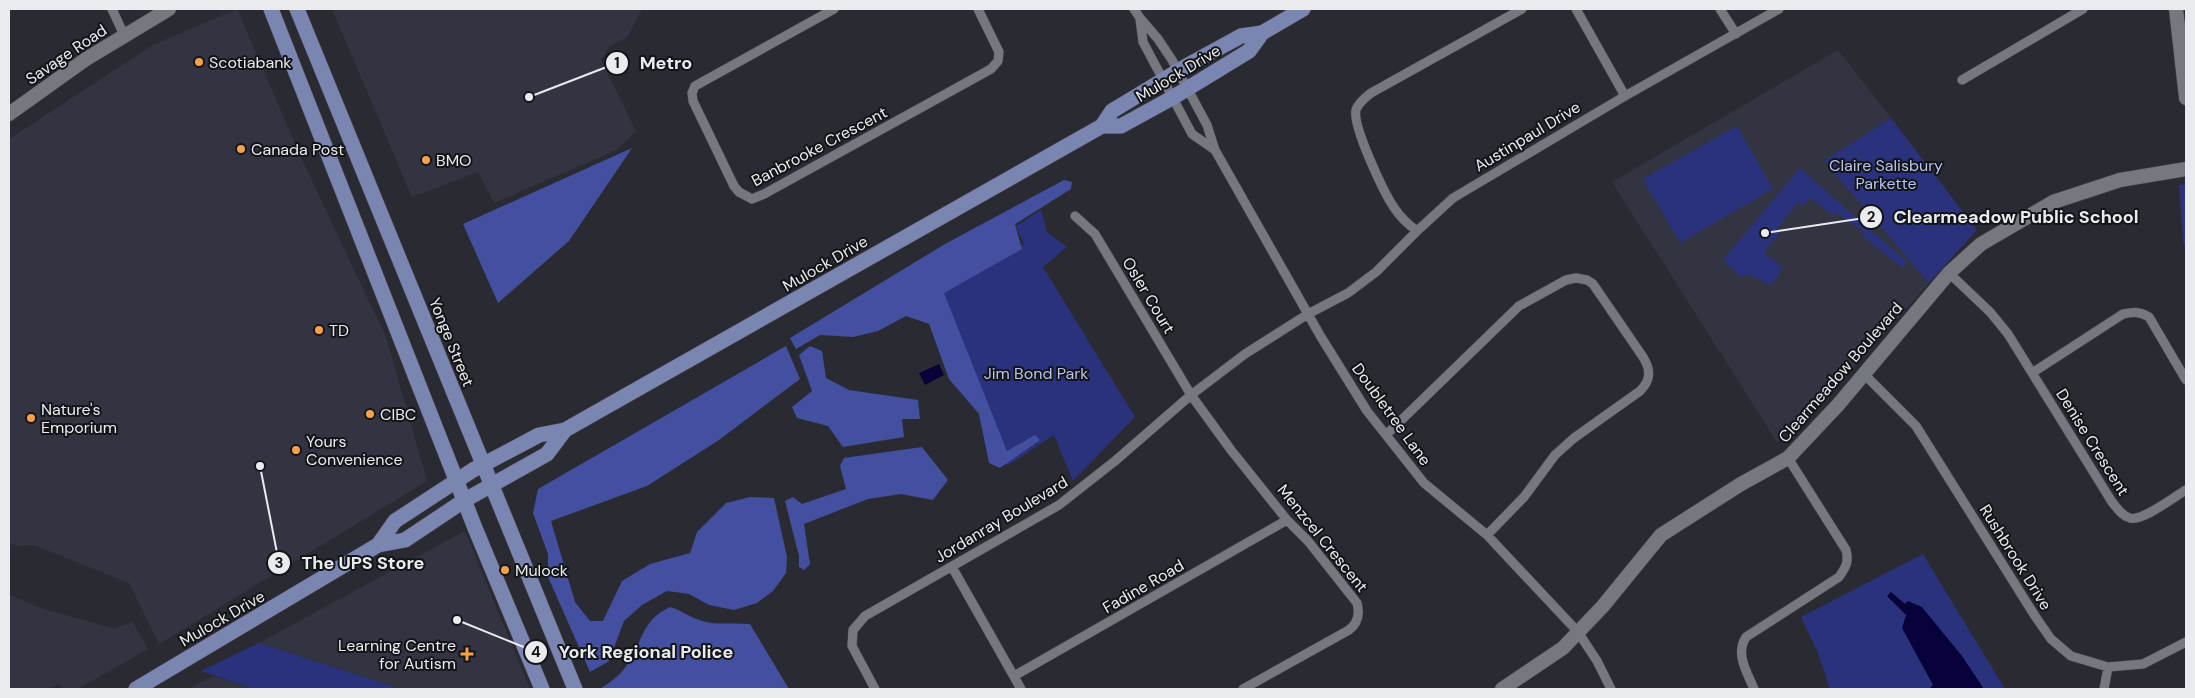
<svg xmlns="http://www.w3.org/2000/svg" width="2195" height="698" font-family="'DM Sans',sans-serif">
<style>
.built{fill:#323541}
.green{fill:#2a327c}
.forest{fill:#434f9f}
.water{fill:#08023b}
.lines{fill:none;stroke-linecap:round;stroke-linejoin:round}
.street-casing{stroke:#46484d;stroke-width:10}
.secondary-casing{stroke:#46484d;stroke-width:15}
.primary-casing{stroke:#46484d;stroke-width:16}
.street{stroke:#75787f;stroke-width:9}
.secondary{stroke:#75787f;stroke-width:14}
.primary{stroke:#7b85b2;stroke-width:15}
.poi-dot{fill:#f7a148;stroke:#131417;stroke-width:2}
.labels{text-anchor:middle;stroke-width:4;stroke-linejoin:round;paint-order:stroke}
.street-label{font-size:16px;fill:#eaebef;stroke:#131417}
.poi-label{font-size:16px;fill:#eaebef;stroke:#131417;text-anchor:start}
.park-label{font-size:16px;fill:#b8c3ef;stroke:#131417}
.leader{fill:none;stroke:#eaebef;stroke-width:2}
.callout-dot{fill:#eaebef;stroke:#131417;stroke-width:2}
.mark-label{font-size:15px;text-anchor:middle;font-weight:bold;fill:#111}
.callout-label{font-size:18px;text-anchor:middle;font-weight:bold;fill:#eaebef;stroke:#131417;stroke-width:4;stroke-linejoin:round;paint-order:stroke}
</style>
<rect width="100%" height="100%" fill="#2a2b32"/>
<!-- built -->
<path class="built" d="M 237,9 L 303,162 L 386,337 L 427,481 L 159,644 L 129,583 L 34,545 L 18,546 L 9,543 L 9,139 L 153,45 Z
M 332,9 L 642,9 L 627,37 L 609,47 L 601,60 L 636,131 L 616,150 L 494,203 L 478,172 L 412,197 Z
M 1838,50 L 1891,118 L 1825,161 L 1929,283 L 1824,401 L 1777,442 L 1612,182 Z
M 465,531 L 530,689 L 401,689 L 259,643 Z
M 10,595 L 40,608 L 115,629 L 132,621 L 148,649 L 78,689 L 62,689 L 59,684 L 49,689 L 9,689 Z
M 213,676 L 254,689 L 188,689 Z"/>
<!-- green -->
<path class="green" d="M 1891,118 L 1977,230 L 1929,283 L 1824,161 Z
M 1737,126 L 1773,189 L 1680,243 L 1643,179 Z
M 1800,168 L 1907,262 L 1903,268 L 1862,236 L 1864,232 L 1836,212 L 1834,217 L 1811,198 L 1802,206 L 1798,202 L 1777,229 L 1780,232 L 1764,252 L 1783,268 L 1771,285 L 1750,275 L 1740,277 L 1723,260 Z
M 2186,184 L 2186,248 L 2183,242 L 2179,185 Z
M 1041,210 L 1047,232 L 1067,247 L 1043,267 L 1135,417 L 1073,481 L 1054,435 L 1007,466 L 938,290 L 1024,244 L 1016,226 Z
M 1923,554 L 2005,689 L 1830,689 L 1818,653 L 1801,617 Z
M 259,643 L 401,689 L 254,689 L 201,671 Z"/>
<!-- forest -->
<path class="forest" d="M 632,148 L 569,241 L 498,303 L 463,224 Z
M 1064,180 L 1072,182 L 1071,189 L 1015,224 L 1022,249 L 944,293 L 1007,451 L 1035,435 L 1040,440 L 1000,468 L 989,463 L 979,414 L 949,379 L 929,324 L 906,316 L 878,331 L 853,337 L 820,335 L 796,349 L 790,338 L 945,244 Z
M 786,346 L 800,379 L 719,440 L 647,486 L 551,521 L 575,602 L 590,621 L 603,621 L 622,581 L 650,564 L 690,553 L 697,532 L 726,503 L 750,497 L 774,498 L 787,557 L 786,573 L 773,591 L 757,603 L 734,610 L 709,605 L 689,594 L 667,591 L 642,605 L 624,621 L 609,661 L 590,672 L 548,577 L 548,554 L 533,513 L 538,489 Z
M 810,346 L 822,351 L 826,378 L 849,390 L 918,400 L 920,419 L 902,419 L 904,437 L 843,447 L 828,426 L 797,418 L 792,407 L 812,391 L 799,355 Z
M 922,447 L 948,480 L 933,500 L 901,494 L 868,499 L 804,524 L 810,564 L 804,570 L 799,567 L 799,556 L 785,501 L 793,497 L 802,504 L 846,489 L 840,466 L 844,458 Z
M 670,607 C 681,610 688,616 699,620 C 715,626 733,622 750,624 L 789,689 L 600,689 C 609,683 618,677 624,669 C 643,646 639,621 670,607 Z"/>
<!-- water -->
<path class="water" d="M 939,364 L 944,375 L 925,385 L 919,373 Z
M 1891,592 L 1905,604 L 1908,601 L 1922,607 L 1962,656 L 1984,689 L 1929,689 L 1933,685 L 1902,628 L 1906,615 L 1887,596 Z"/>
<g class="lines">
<!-- street casing -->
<g class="street-casing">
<path id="street" d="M 112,9 L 124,35
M 834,9 L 695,86 L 692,93 L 693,101 L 734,186 L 739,192 L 752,199 L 764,194 L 991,69 L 998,61 L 999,52 L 978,9
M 1134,9 L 1140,18 L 1158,39 L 1172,60 L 1207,125 L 1215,150 L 1321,337 L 1367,411 L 1424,483 L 1487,535 L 1578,632 L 1597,661 L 1611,689
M 1576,9 L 1625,96
M 1720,9 L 1736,34
M 1140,19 L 1143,42 L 1192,134 L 1215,150
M 1962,80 L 2083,9
M 1075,216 L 1095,234 L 1191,395 L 1231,450 L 1287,520 L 1308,541 L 1357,603 C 1360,614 1358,623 1349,630 L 1243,689
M 1417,231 C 1409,225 1401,218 1395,209 C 1385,195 1352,126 1356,110 C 1358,103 1366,97 1371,93 L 1522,9
M 1949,273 L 1990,312 L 2008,334 L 2112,502 C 2117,508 2122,516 2130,518 C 2142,522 2175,496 2186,490
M 2032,373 L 2123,314 C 2133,312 2139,311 2149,317 L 2186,380
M 1864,374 L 1916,426 L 2035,616 L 2051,639 L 2071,656 L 2108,667 L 2143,664 L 2186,642
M 1387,434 L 1519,306 L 1566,280 L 1576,278 L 1587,280 L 1593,284 L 1643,357 C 1651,370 1651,380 1640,391 L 1574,438 L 1555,455 L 1524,497 L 1487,535
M 952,567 L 1021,689
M 1014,676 L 1287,520
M 875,689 L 852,646 L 853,630 L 865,616 L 1059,505 L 1115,461 L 1191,395 L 1245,354 L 1308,314 L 1348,293 L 1376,272 L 1417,231 L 1453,198 L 1625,96 L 1779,9
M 1754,689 C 1747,672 1735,654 1746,637 L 1839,577 C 1846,567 1849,562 1846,550 L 1788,458
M 2104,689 L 2108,667"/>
</g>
<!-- secondary casing -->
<g class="secondary-casing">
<path id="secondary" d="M 2176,9 L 2186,98
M 9,114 L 86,59 L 169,9
M 1502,689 L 1563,648 L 1603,606 L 1661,535 L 1741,484 L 1788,458 L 1838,405 L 1949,273 L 1981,244 L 2053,202 L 2120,180 L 2186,169"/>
</g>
<!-- primary casing -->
<g class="primary-casing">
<path id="primary" d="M 271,9 L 475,528 L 542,689
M 297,9 L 575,689
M 1102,126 L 1121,126 L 1172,98 L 1249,51 L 1262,33
M 378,545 L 405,540 L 465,500 L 547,454 L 565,430
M 136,689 L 378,545 L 395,521 L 473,470 L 539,435 L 565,430 L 1102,126 L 1112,111 L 1188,65 L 1241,36 L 1262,33 L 1303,9"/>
</g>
<!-- street -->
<use href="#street" class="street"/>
<!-- secondary -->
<use href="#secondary" class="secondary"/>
<!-- primary -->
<use href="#primary" class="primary"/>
</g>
<!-- markers -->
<g class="poi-dot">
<circle cx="199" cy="62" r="5"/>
<circle cx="241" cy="149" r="5"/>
<circle cx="426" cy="160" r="5"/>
<circle cx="319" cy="330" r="5"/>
<circle cx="370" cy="414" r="5"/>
<circle cx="31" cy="418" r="5"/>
<circle cx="296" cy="450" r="5"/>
<circle cx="505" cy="570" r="5"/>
<path d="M464.5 646.5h5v5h5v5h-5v5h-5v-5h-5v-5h5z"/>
</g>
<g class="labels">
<!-- street labels -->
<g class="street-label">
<text transform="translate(66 54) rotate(-34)" y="6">Savage Road</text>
<text transform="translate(1178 73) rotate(-31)" y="6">Mulock Drive</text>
<text transform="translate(1527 136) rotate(-31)" y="6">Austinpaul Drive</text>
<text transform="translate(819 146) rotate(-28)" y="6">Banbrooke Crescent</text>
<text transform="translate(825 263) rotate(-30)" y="6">Mulock Drive</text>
<text transform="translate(1149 295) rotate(59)" y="6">Osler Court</text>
<text transform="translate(452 342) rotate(68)" y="6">Yonge Street</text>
<text transform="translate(1840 372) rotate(-49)" y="6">Clearmeadow Boulevard</text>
<text transform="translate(1392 414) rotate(54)" y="6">Doubletree Lane</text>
<text transform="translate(2093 442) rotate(58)" y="6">Denise Crescent</text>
<text transform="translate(1001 519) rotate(-31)" y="6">Jordanray Boulevard</text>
<text transform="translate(1323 538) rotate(51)" y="6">Menzcel Crescent</text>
<text transform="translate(2016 557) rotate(58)" y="6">Rushbrook Drive</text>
<text transform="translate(1143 586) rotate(-30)" y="6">Fadine Road</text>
<text transform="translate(222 618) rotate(-30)" y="6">Mulock Drive</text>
</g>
<!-- poi labels -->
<g class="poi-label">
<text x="209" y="68">Scotiabank</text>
<text x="251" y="155">Canada Post</text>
<text x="436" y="166">BMO</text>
<text x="329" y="336">TD</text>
<text x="41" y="415">Nature's<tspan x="41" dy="18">Emporium</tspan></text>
<text x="380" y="420">CIBC</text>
<text x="306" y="447">Yours<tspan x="306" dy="18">Convenience</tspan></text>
<text x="515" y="576">Mulock</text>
<text x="456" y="651" text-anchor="end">Learning Centre<tspan x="456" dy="18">for Autism</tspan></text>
</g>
<!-- park labels -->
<g class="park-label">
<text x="1886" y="171">Claire Salisbury<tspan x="1886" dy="18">Parkette</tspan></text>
<text x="1036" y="379">Jim Bond Park</text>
</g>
</g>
<!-- callouts -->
<path class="leader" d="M529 97L617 63M1765 233L1871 217M260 466L279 563M457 620L536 652"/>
<g class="callout-dot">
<circle cx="529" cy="97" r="5"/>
<circle cx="1765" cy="233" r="5"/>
<circle cx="260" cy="466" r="5"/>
<circle cx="457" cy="620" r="5"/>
<circle cx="617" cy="63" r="12"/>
<circle cx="1871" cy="217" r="12"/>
<circle cx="279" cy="563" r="12"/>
<circle cx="536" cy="652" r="12"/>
</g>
<g class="mark-label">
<text x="617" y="68">1</text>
<text x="1871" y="222">2</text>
<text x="279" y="568">3</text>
<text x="536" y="657">4</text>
</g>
<g class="callout-label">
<text x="666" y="69">Metro</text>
<text x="2016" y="223">Clearmeadow Public School</text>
<text x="363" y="569">The UPS Store</text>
<text x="646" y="658">York Regional Police</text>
</g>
<!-- border -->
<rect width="2195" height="698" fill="none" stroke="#eaebef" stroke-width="20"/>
</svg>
